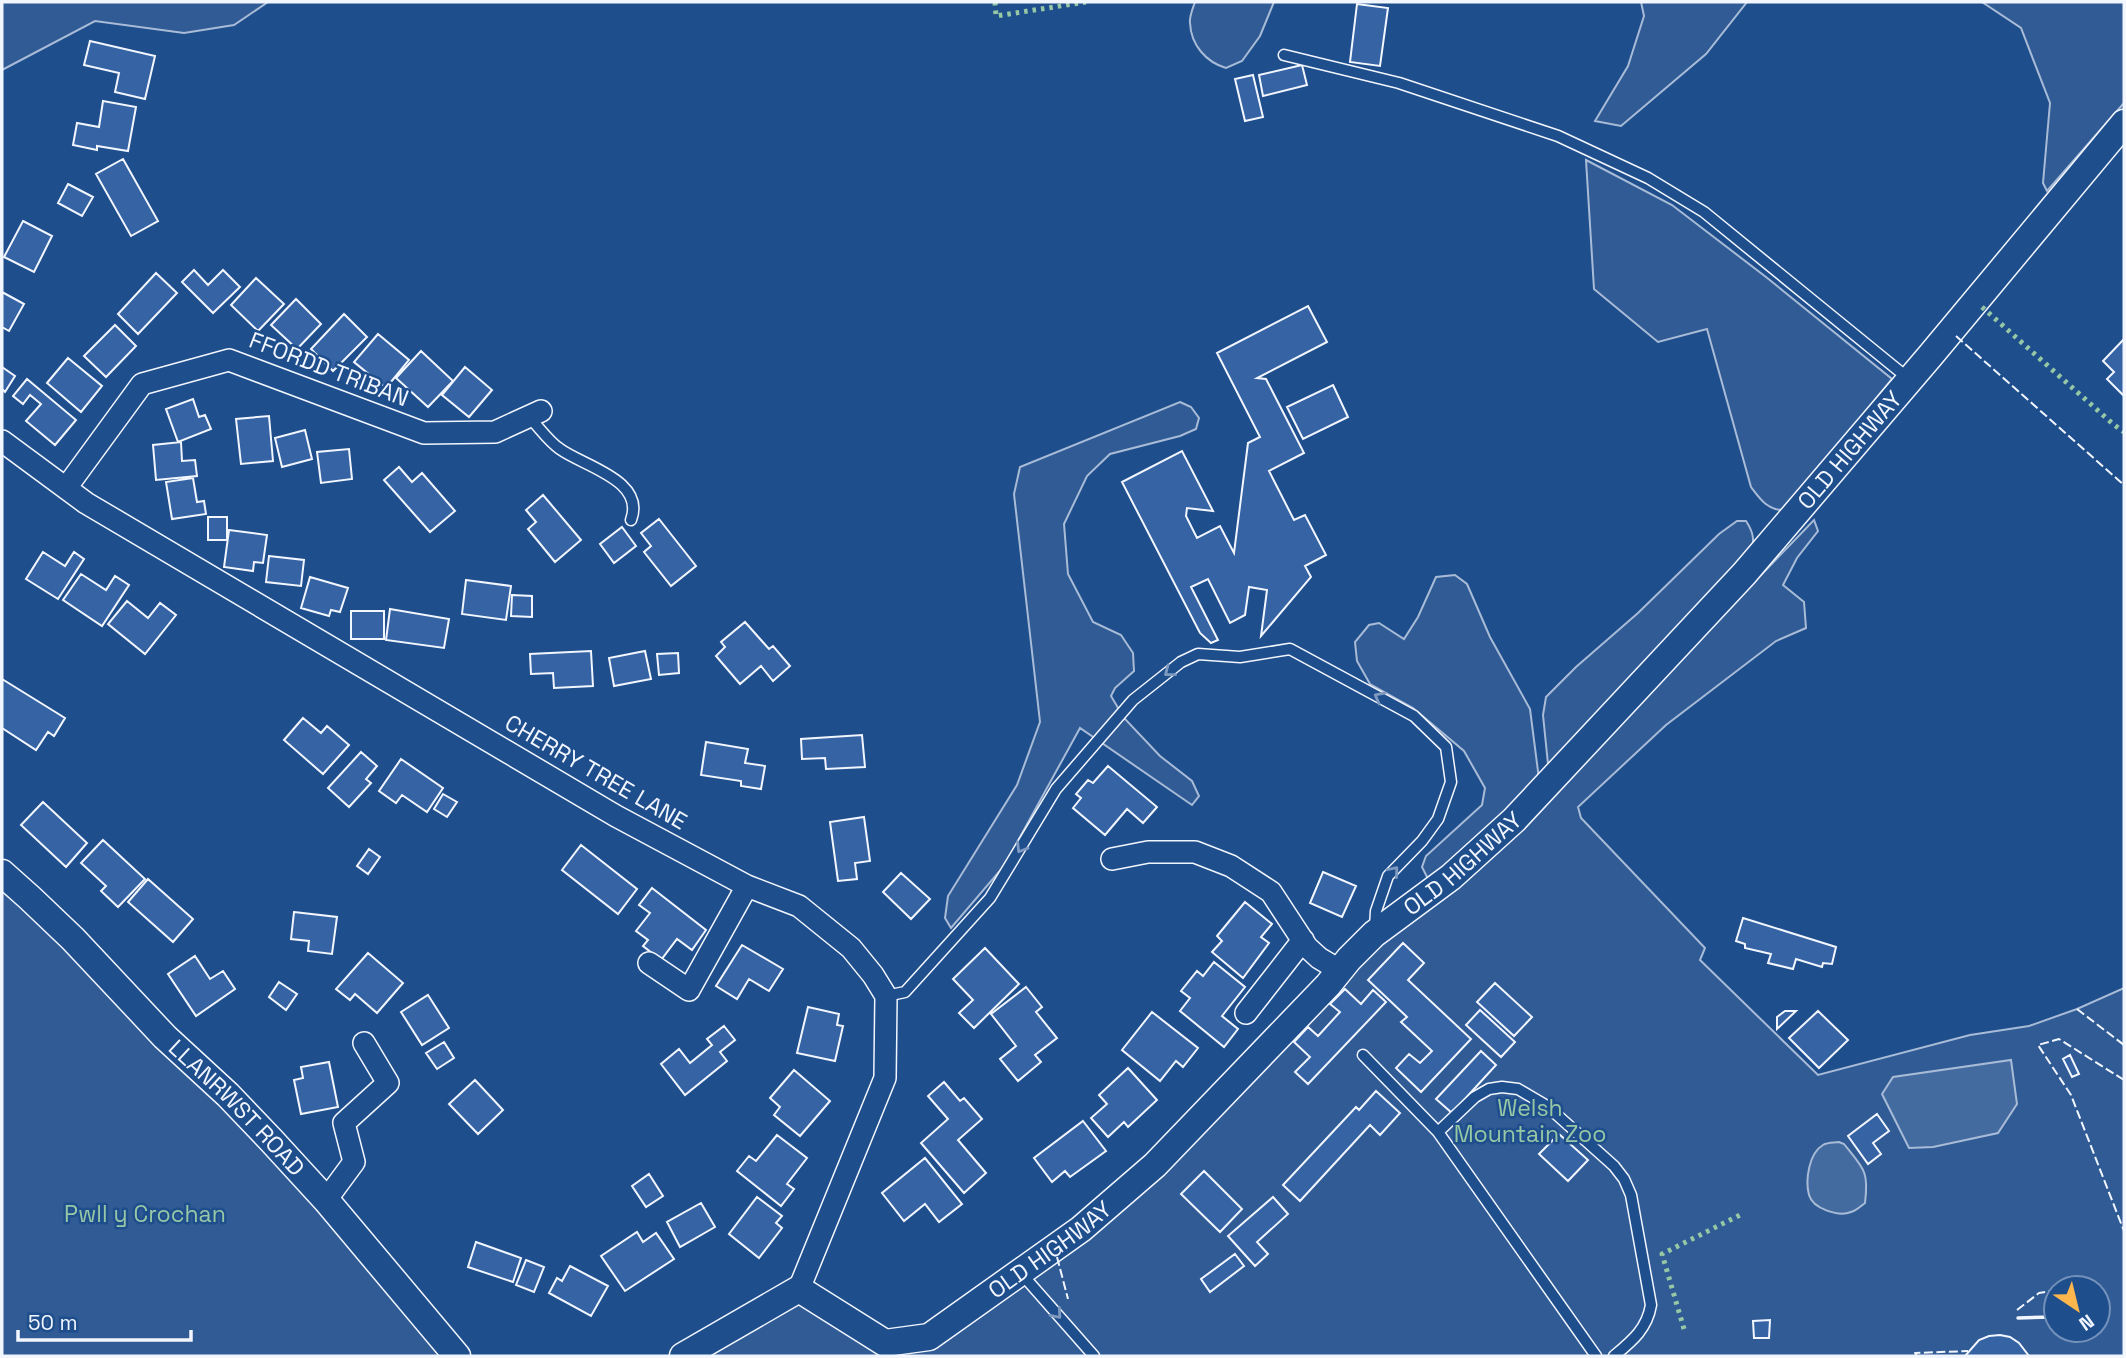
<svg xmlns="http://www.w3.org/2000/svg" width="2126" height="1358" font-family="'Space Grotesk',sans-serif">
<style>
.green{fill:#305b95;stroke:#a8bbd7;stroke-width:2;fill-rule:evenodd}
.water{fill:#446ba0;stroke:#a8bbd7;stroke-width:2}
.building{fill:#3563a3;stroke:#f2f6ff;stroke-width:2}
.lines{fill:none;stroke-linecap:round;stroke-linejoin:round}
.service-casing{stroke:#f2f6ff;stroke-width:13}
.minor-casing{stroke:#f2f6ff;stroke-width:24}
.tertiary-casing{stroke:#f2f6ff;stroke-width:29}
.service{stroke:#1f4e8c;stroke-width:10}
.minor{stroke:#1f4e8c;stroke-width:21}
.tertiary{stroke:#1f4e8c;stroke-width:26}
.hedge{stroke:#97c8a6;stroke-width:5;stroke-dasharray:3.5 5;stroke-linecap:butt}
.fence{stroke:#f2f6ff;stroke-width:2;stroke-dasharray:9 3.5;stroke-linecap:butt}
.wall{stroke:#f2f6ff;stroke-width:3.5}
.oneway{stroke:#7e9ac0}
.labels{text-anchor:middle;stroke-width:5;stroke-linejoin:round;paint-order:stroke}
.street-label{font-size:23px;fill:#f2f6ff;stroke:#1f4e8c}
.park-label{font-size:23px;fill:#97c8a6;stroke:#1f4e8c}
</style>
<rect width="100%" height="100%" fill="#1f4e8c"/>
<!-- green -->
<path class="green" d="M 2,2 L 268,2 L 234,25 L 184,33 L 95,21 L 2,70 Z
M 1195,2 L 1274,2 L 1260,36 L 1242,61 L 1226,68 C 1206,62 1191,45 1190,23 C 1189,17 1193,8 1195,2 Z
M 1641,2 L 1747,2 L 1706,54 L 1621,126 L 1595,121 L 1628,66 L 1644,16 Z
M 1982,2 L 2124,2 L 2124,103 L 2047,191 L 2043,183 L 2050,103 L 2021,28 Z
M 1586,160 L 1672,205 L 1766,277 L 1892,379 L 1785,510 C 1768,511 1760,499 1751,487 L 1707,329 L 1658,342 L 1594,289 Z
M 1180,402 L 1191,407 L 1199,418 L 1196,429 L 1180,436 L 1110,454 L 1087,476 L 1064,524 L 1068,574 L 1093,622 L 1121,635 L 1133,653 L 1134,671 L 1115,688 L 1111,696 L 1124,718 L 1160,756 L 1192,781 L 1199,796 L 1192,805 L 1080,728 L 1004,866 L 951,928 L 945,918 L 948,896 L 1017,785 L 1040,722 L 1014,494 L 1020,467 Z
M 1814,520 L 1818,531 L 1797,558 L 1783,585 L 1804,602 L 1806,628 L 1776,641 L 1666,725 L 1578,807 L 1581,818 L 1705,948 L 1700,960 L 1818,1075 L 1970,1035 L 2029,1026 L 2077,1009 L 2124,988 L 2124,1356 L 683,1356 L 799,1289 L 885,1343 L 929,1337 L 1056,1257 L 1351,969 L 1737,600 ZM 2056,1288 L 2098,1288 L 2098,1330 L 2056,1330 Z
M 1737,521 L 1746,521 C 1754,533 1755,541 1750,555 L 1552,768 L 1548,764 L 1543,715 L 1546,697 L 1576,667 L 1638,613 L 1719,534 Z
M 1455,575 L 1467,584 L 1490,637 L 1530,709 L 1539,779 L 1536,790 L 1428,879 L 1422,867 L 1426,856 L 1482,805 L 1485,788 L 1464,751 L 1413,708 L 1370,684 L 1357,661 L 1355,642 L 1369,625 L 1379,623 L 1404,639 L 1418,617 L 1436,577 Z
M 2,873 L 30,898 L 457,1356 L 2,1356 Z"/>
<!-- water -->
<path class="water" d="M 2011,1060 L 2017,1104 L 1998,1133 L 1933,1147 L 1909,1148 L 1882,1094 L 1893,1077 Z
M 1839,1142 L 1844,1144 C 1864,1169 1869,1171 1865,1203 C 1861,1206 1856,1211 1851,1212 C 1839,1217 1813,1209 1809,1195 C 1805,1180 1809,1153 1823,1145 C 1828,1142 1834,1143 1839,1142 Z"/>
<!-- building -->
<path class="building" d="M 1357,4 L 1388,8 L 1380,66 L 1350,62 Z
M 90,41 L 155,56 L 145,99 L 115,92 L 119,73 L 84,65 Z
M 1302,65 L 1307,85 L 1263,96 L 1259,75 Z
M 1253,75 L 1263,117 L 1245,121 L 1235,79 Z
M 103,101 L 136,107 L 128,151 L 97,146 L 97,150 L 73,145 L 77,123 L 99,127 Z
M 123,159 L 158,221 L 131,236 L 96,174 Z
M 68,184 L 93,197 L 82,216 L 58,203 Z
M 23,221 L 52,236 L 34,272 L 4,257 Z
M 194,270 L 208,285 L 223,270 L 240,287 L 213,313 L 182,282 Z
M 156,273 L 177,293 L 138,334 L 118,314 Z
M 256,278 L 284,304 L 258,331 L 231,305 Z
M 2,292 L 24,304 L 9,331 L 2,327 Z
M 296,299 L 321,324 L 297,349 L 271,325 Z
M 1308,306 L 1327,342 L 1257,378 L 1266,379 L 1304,453 L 1269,471 L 1294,520 L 1305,515 L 1326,555 L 1305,566 L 1311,577 L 1261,636 L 1267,590 L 1249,587 L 1245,615 L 1230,623 L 1208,579 L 1191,587 L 1218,640 L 1211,643 L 1200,633 L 1122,482 L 1182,451 L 1213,511 L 1187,508 L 1186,516 L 1197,538 L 1220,526 L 1234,553 L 1248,443 L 1260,437 L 1217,353 Z
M 344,314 L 367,337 L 333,371 L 311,349 Z
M 115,325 L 136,346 L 106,377 L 84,356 Z
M 378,334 L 409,360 L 386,388 L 354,362 Z
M 2124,339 L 2124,396 L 2107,379 L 2114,372 L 2103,361 Z
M 421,351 L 453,381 L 428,407 L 396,378 Z
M 68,358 L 102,386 L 81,412 L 47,383 Z
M 2,367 L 15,376 L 5,392 L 2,389 Z
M 465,367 L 492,390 L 469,417 L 442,395 Z
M 27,379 L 76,420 L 55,445 L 26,421 L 41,404 L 30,395 L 23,404 L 13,396 Z
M 1333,385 L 1348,417 L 1303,439 L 1287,407 Z
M 193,399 L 199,417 L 205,415 L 211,429 L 178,442 L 166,409 Z
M 269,416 L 273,461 L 241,464 L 236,419 Z
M 305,430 L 312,459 L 282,467 L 275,438 Z
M 181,442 L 182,461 L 195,460 L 197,476 L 156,480 L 153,445 Z
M 349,449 L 352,479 L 321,483 L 317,452 Z
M 399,467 L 412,482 L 422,473 L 455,511 L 430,532 L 384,480 Z
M 193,478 L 197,502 L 204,501 L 206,514 L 172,519 L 166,482 Z
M 543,495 L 581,540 L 555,562 L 528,529 L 536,522 L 526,510 Z
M 208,517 L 227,517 L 227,540 L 208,540 Z
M 659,519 L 696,566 L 671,586 L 644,552 L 651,546 L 641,533 Z
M 622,527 L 636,546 L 614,563 L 600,544 Z
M 229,530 L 267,535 L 263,563 L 254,562 L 253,571 L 224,567 Z
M 43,552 L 65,566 L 74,552 L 84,559 L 58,599 L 26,579 Z
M 269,556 L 304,560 L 301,586 L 266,582 Z
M 81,574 L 106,590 L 115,576 L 129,585 L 102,626 L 63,600 Z
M 310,577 L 348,588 L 340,612 L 331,610 L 329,616 L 301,608 Z
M 466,580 L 511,586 L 506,620 L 462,614 Z
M 512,595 L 532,596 L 532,617 L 511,616 Z
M 127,601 L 148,618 L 160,603 L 176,615 L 145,654 L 108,624 Z
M 390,609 L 449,619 L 444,648 L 386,640 Z
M 351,611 L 384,611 L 384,639 L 351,639 Z
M 745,622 L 769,649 L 773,646 L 790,666 L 773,681 L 761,666 L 740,684 L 716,656 L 725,647 L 721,642 Z
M 591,651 L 593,686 L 554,688 L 553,673 L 531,674 L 530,654 Z
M 645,651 L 651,679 L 614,686 L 609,658 Z
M 678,653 L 679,673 L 659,675 L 657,654 Z
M 2,679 L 65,718 L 54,736 L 48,732 L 36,750 L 2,728 Z
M 303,718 L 321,733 L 327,726 L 349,745 L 323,774 L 284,740 Z
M 862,735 L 865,767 L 826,769 L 825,758 L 802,759 L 801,739 Z
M 706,742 L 748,749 L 745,763 L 765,766 L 761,789 L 741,786 L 741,781 L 701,775 Z
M 361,752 L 377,766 L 366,779 L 371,783 L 349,807 L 328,788 Z
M 401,759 L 443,788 L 427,812 L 402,795 L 396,803 L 379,791 Z
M 1108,766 L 1157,807 L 1143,823 L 1127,809 L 1105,835 L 1073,808 L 1081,798 L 1076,794 L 1088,780 L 1093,783 Z
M 443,794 L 457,802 L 447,817 L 434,809 Z
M 43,802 L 87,843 L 66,867 L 21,825 Z
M 864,817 L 870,861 L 855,863 L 857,879 L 838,881 L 830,822 Z
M 103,840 L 145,879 L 118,907 L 101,891 L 106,886 L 81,863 Z
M 581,845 L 637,889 L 618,914 L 562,870 Z
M 369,849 L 380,857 L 368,874 L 357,866 Z
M 1323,872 L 1356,886 L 1342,917 L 1310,903 Z
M 901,873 L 930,899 L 911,919 L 883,892 Z
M 148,879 L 193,919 L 173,942 L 128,902 Z
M 652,888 L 706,930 L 692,950 L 677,939 L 661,960 L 643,946 L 648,940 L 636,931 L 650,913 L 639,905 Z
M 1245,902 L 1272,924 L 1261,937 L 1269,943 L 1243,978 L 1212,952 L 1222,941 L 1217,936 Z
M 294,912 L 337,917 L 332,954 L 308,951 L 309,941 L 291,939 Z
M 1743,918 L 1836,947 L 1832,964 L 1823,963 L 1822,967 L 1796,959 L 1793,969 L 1768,963 L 1771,954 L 1745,948 L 1745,944 L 1736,941 Z
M 1403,943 L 1424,963 L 1408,980 L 1471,1039 L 1421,1092 L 1396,1068 L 1409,1054 L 1420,1063 L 1432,1051 L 1401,1022 L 1407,1017 L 1368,980 Z
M 742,945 L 783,969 L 769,991 L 749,979 L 737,999 L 716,986 Z
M 985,948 L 1019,984 L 974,1028 L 959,1013 L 973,1000 L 953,979 Z
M 368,953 L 403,983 L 377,1013 L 355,994 L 350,1000 L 336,989 Z
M 195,956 L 210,979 L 223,971 L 235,989 L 196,1016 L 168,974 Z
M 1214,962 L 1245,987 L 1222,1016 L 1238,1029 L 1224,1047 L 1180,1011 L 1190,998 L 1181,991 L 1197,971 L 1203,976 Z
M 279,982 L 297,994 L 286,1010 L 269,997 Z
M 1495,983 L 1532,1017 L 1514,1036 L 1477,1002 Z
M 1026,987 L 1042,1007 L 1036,1012 L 1057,1038 L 1035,1055 L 1041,1062 L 1018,1081 L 1000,1059 L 1016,1046 L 991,1014 Z
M 1345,989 L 1361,1004 L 1373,990 L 1386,1002 L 1308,1084 L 1295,1072 L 1310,1057 L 1294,1042 L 1308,1027 L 1318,1036 L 1340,1012 L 1330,1004 Z
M 428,995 L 449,1028 L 422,1045 L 401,1012 Z
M 808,1007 L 839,1014 L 837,1025 L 843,1026 L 835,1061 L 797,1053 Z
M 1480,1010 L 1515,1042 L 1501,1057 L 1466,1025 Z
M 1785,1011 L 1796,1011 L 1777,1029 L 1777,1017 Z
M 1818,1011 L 1848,1040 L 1819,1068 L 1789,1038 Z
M 1152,1012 L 1198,1048 L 1183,1067 L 1176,1061 L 1160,1081 L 1122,1050 Z
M 724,1026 L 735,1040 L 720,1052 L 727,1061 L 685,1095 L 661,1064 L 679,1049 L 690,1063 L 712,1045 L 707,1039 Z
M 444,1042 L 454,1058 L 437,1069 L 426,1053 Z
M 1481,1051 L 1496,1065 L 1452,1113 L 1436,1099 Z
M 2070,1055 L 2079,1074 L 2072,1077 L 2063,1059 Z
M 329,1062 L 338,1107 L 301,1114 L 294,1080 L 303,1078 L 301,1067 Z
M 1128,1068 L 1157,1100 L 1128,1127 L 1124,1122 L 1108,1137 L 1091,1118 L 1107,1104 L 1099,1095 Z
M 794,1070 L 830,1101 L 800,1136 L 774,1115 L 780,1107 L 770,1098 Z
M 475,1080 L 503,1110 L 478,1134 L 449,1104 Z
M 944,1082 L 960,1101 L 964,1098 L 982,1119 L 958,1140 L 986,1173 L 964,1193 L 921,1143 L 948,1119 L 928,1096 Z
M 1376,1091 L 1400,1113 L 1380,1135 L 1370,1125 L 1300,1201 L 1283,1185 L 1356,1107 L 1359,1110 Z
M 1877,1114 L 1889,1131 L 1873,1143 L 1881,1154 L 1868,1164 L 1848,1136 Z
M 1083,1121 L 1106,1151 L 1070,1177 L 1065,1171 L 1052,1182 L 1034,1158 Z
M 1559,1134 L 1588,1160 L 1568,1181 L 1539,1154 Z
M 777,1135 L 807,1158 L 787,1184 L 794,1189 L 781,1206 L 737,1171 L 749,1156 L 756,1161 Z
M 925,1158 L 962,1204 L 939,1222 L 925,1204 L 904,1221 L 882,1193 Z
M 1204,1171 L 1242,1209 L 1220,1232 L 1181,1194 Z
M 649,1174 L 663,1196 L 646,1207 L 632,1186 Z
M 757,1197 L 782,1216 L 776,1223 L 782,1228 L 759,1258 L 729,1234 Z
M 1273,1197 L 1288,1214 L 1257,1242 L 1268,1254 L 1255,1266 L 1228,1236 Z
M 701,1203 L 715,1227 L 680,1247 L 667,1222 Z
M 637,1232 L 643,1242 L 656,1233 L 674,1259 L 625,1291 L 601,1256 Z
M 476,1242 L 521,1258 L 513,1282 L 468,1267 Z
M 1235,1254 L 1244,1266 L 1210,1292 L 1201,1279 Z
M 526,1260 L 544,1267 L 534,1292 L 516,1285 Z
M 570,1266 L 608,1286 L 591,1316 L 549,1293 L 557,1278 L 562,1281 Z
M 1770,1320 L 1769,1338 L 1754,1338 L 1753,1321 Z
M 2000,1335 L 2010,1337 L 2019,1343 L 2029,1356 L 1965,1356 L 1979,1340 L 1989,1336 Z"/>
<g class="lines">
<!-- service casing -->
<g class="service-casing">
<path id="service" d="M 1284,55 L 1399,83 L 1558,136 L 1648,178 L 1704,212 L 1909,379
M 529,417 C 539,427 548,441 560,449 C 583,466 646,480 631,520
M 886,996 L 905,992 L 990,898 L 1056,789 L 1133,700 L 1181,662 L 1198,654 L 1240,657 L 1290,649 L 1414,716 L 1446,747 L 1451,782 L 1438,819 L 1422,841 L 1388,876 L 1376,911 L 1375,928
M 1363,1055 L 1438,1132 L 1596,1356
M 1438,1132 L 1475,1097 L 1489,1089 L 1502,1087 L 1518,1089 L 1547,1106 L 1614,1166 L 1624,1179 L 1631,1195 L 1651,1305 C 1647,1329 1632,1341 1614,1356
M 1020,1272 L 1094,1356"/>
</g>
<!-- minor casing -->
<g class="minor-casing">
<path id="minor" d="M 2,441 L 86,503 L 616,816 L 747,886 L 799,906 L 851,948 L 873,975 L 886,996 L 885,1078 L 799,1289
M 66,488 L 142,384 L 229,360 L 424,433 L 495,432 L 541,411
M 1112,859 L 1148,852 L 1195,852 L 1231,866 L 1271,892 L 1307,947 L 1319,958 L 1339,970
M 649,963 L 689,990 L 747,886
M 1246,1013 L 1303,940
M 326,1200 L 354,1162 L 344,1123 L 388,1083 L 364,1043"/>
</g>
<!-- tertiary casing -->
<g class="tertiary-casing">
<g id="tertiary">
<path id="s1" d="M 2,873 L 30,898 L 73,939 L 165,1037 L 228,1095 L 271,1140 L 326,1200 L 457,1356"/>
<path id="s2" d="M 683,1356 L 799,1289 L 885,1343 L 929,1337 L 1081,1229 L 1155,1165 L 1328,985 L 1349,959 L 1374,934 L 1451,877 L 1514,820 L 1744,574 L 1930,356 L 2124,123"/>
</g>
</g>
<!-- service -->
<use href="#service" class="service"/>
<!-- minor -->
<use href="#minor" class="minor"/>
<!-- tertiary -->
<use href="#tertiary" class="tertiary"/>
<!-- hedge -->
<path class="hedge" d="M 995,2 L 996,16 L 1086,2
M 1982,307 L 2113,424 L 2124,432
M 1684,1329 L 1662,1254 L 1740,1215"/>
<!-- fence -->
<path class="fence" d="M 1956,336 L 2124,485
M 2077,1009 L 2124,1045
M 2124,1080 L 2059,1039 L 2038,1045 L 2071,1095 L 2124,1231
M 1057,1257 L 1068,1299
M 2065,1288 L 2070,1288
M 2017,1310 L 2039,1293 L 2056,1290
M 1917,1356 L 1915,1353 L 1968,1351"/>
<!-- wall -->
<path class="wall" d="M 2018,1318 L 2051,1317 L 2056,1304
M 2079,1331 L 2079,1330"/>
</g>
<!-- one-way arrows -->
<defs><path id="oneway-chevron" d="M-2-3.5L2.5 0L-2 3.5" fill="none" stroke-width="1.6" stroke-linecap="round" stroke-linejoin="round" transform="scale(1.75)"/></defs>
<g class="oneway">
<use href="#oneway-chevron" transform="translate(1169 672) rotate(142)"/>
<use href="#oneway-chevron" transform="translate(1379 697) rotate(-152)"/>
<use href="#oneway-chevron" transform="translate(1021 848) rotate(121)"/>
<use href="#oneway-chevron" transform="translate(1394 871) rotate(-50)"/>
<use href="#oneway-chevron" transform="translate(1057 1314) rotate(49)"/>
</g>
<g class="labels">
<!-- street labels -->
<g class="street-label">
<text transform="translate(329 369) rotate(21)" y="8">FFORDD TRIBAN</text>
<text dy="8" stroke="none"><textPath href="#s2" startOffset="1563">OLD HIGHWAY</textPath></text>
<text transform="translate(596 772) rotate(30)" y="8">CHERRY TREE LANE</text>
<text dy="8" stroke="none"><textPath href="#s2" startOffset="996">OLD HIGHWAY</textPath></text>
<text dy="8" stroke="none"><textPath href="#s1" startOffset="332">LLANRWST ROAD</textPath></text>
<text dy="8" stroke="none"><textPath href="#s2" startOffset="429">OLD HIGHWAY</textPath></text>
</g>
<!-- park labels -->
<g class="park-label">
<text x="1530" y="1116">Welsh<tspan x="1530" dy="26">Mountain Zoo</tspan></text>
<text x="145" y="1222">Pwll y Crochan</text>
</g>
</g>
<!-- border -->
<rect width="2126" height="1358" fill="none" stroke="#f2f6ff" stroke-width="7"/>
<!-- north arrow -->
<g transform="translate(2077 1309) rotate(145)"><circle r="33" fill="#1f4e8c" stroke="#7391ba" stroke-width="2"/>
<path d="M0-5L12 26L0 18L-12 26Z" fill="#ffb74d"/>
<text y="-10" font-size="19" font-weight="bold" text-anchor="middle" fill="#f2f6ff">N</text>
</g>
<!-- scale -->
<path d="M18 1330v10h173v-10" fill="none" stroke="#f2f6ff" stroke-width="3.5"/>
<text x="28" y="1330" font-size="21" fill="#f2f6ff" stroke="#1f4e8c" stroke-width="5" paint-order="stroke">50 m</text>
</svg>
